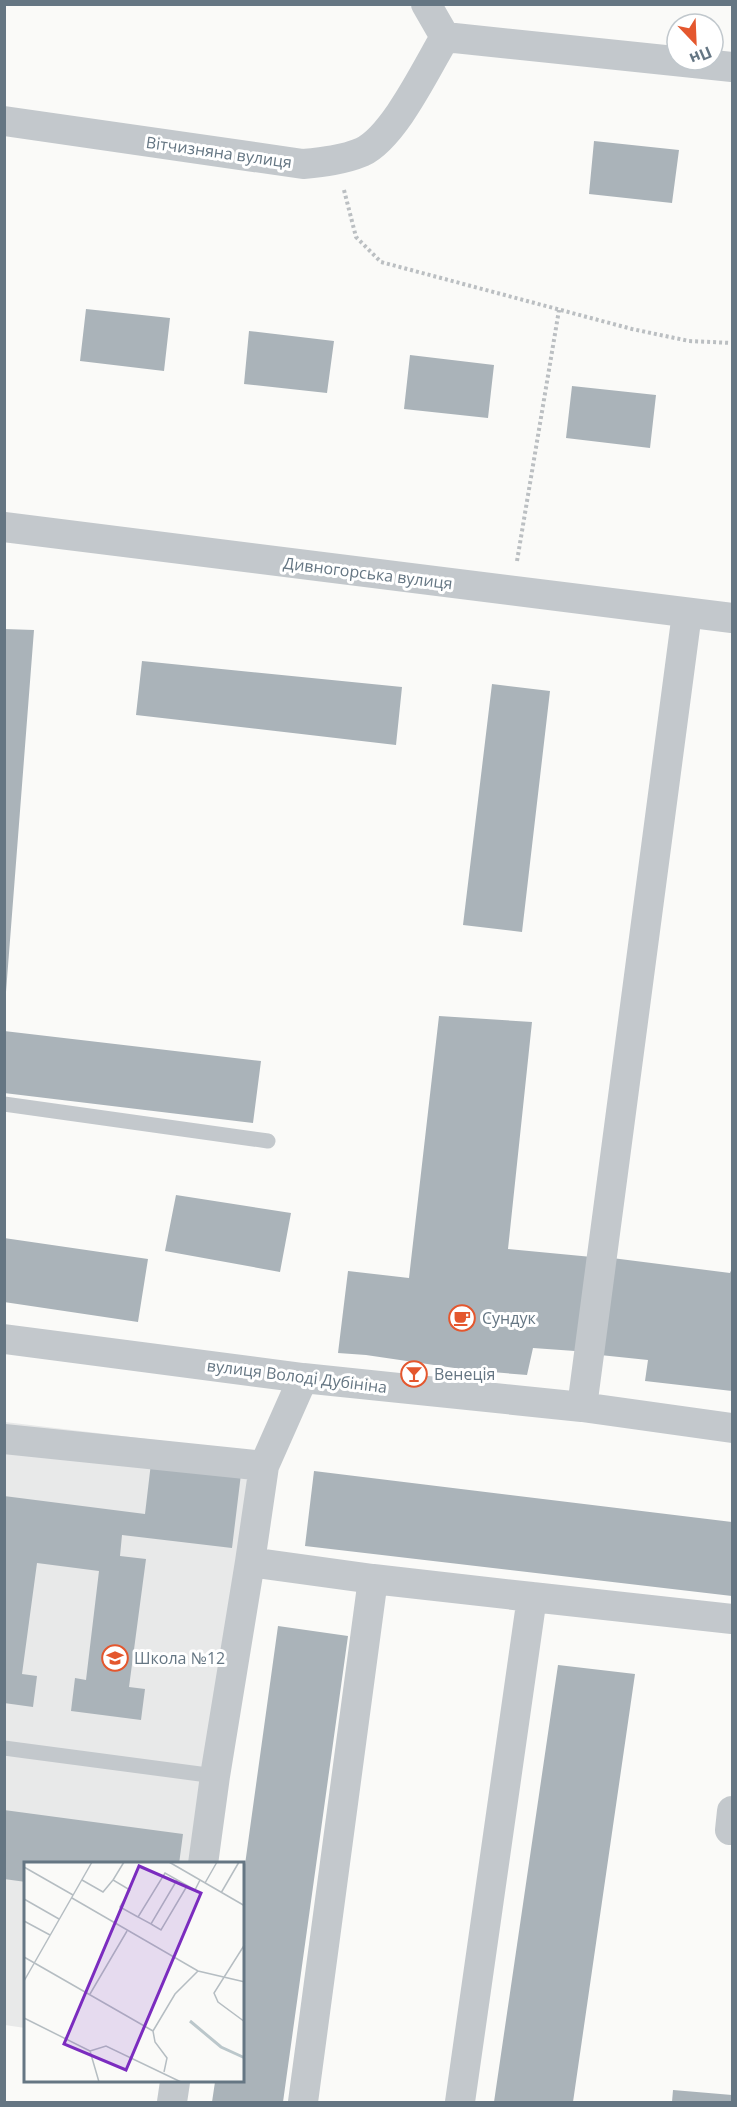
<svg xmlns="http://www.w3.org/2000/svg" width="737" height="2107" font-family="'Open Sans',sans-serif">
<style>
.built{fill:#e8e9e9}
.building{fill:#aab3b9}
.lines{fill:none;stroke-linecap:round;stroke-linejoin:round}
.path{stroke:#bbbfc2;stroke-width:4;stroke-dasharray:3 3;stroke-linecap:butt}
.lane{stroke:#c3c8cc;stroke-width:15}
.street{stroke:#c3c8cc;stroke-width:30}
.labels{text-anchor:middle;stroke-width:6;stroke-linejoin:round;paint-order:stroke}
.street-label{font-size:16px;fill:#657683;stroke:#fff}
.poi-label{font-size:16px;fill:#657683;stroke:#fff;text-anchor:start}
.inset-river{fill:none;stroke:#bbc7cb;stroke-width:3}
.inset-road{fill:none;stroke:#b5bdc2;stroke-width:1.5}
.view{fill:#7b2cbf;fill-opacity:0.15;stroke:#7b2cbf;stroke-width:3}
.inset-edge{fill:none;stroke:#657683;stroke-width:3}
</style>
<rect width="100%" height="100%" fill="#fafaf8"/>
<!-- built -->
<path class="built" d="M 5,1422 L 256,1452 L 194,1864 L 26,1864 L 25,2028 L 5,2025 Z"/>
<!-- building -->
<path class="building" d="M 594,141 L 679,150 L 672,203 L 589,194 Z
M 86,309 L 170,318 L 164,371 L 80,361 Z
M 249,331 L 334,341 L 327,393 L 244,384 Z
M 410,355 L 494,365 L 488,418 L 404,409 Z
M 572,386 L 656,395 L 650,448 L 566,438 Z
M 4,629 L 34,630 L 6,992 L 4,992 Z
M 142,661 L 402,687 L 396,745 L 136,715 Z
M 492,684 L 550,691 L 522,932 L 463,925 Z
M 439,1016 L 532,1022 L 508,1249 L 592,1257 L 575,1351 L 533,1348 L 527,1375 L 468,1370 L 366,1355 L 338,1353 L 348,1271 L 409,1278 Z
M 4,1031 L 261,1061 L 253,1123 L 4,1093 Z
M 176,1195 L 291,1213 L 280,1272 L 165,1251 Z
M 4,1238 L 148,1259 L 138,1322 L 4,1302 Z
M 612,1258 L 730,1273 L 732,1268 L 732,1391 L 645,1381 L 648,1360 L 600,1355 Z
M 151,1463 L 241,1474 L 232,1548 L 122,1535 L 120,1556 L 146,1559 L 129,1687 L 145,1689 L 141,1720 L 71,1711 L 75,1678 L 86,1680 L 99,1571 L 37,1563 L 22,1674 L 37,1676 L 33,1707 L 4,1703 L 4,1496 L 145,1514 Z
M 314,1471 L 732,1522 L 732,1596 L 305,1546 Z
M 278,1626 L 348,1636 L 283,2102 L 212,2102 L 215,2082 L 243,2082 L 243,1879 Z
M 558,1665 L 635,1674 L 573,2102 L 494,2102 Z
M 4,1810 L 183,1834 L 179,1864 L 26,1864 L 26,1882 L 4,1879 Z
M 673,2090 L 732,2095 L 732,2102 L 672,2102 Z"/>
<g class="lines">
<!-- path -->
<path class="path" d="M 344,190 L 356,237 L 381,262 L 632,329 L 689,341 L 732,343
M 517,561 L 559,310"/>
<!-- lane -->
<path class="lane" d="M 4,1104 L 268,1141
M 4,1748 L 215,1776"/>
<!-- street -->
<path class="street" d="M 426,4 L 445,37
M 445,37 L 732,67
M 4,121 L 303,164 C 323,162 343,160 362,152 C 394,137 426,69 445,37
M 4,527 L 732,618
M 4,1339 L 303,1378 L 582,1407 L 732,1428
M 582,1407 L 687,613
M 4,1439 L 264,1466
M 250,1562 L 264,1466 L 303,1378
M 532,1597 L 732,1619
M 732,1811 L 730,1830 L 732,1830
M 203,1864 L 215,1776 L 250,1562 L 373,1579
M 172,2102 L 175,2082
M 303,2102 L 373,1579 L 532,1597 L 460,2102"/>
</g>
<!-- icons -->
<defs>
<g id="cafe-ring" transform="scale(1.35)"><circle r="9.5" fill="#fff" stroke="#e4572e" stroke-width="1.5"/><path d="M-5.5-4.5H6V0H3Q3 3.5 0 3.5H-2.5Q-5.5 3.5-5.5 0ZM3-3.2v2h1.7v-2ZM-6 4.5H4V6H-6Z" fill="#e4572e"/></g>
<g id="bar-ring" transform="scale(1.35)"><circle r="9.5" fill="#fff" stroke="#e4572e" stroke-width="1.5"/><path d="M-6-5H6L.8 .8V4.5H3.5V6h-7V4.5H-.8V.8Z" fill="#e4572e"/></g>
<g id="school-ring" transform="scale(1.35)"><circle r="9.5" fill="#fff" stroke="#e4572e" stroke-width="1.5"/><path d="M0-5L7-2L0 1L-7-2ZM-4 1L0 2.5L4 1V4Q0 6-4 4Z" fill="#e4572e"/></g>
</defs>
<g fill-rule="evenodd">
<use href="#cafe-ring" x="462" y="1318"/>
<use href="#bar-ring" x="414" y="1374"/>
<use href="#school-ring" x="115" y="1658"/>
</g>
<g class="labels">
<!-- street labels -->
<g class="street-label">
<text transform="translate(219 152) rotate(8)" y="6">Вітчизняна вулиця</text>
<text transform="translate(368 573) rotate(7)" y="6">Дивногорська вулиця</text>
<text transform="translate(297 1376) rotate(7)" y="6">вулиця Володі Дубініна</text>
</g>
<!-- poi labels -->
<g class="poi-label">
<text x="482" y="1324">Сундук</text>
<text x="434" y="1380">Венеція</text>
<text x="134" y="1664">Школа №12</text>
</g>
</g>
<!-- overview -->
<g transform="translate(24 1862)">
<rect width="220" height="220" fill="#fafaf8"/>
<path class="inset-river" d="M 166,159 L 197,185 L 221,196"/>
<path class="inset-road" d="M 100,0 L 89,18 L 106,28 L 96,45 L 114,55M 145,0 L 221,44M 0,5 L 49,33M 58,18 L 79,30 L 89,18M 153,18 L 127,62 L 114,55 L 141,11 L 171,28 L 176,18M 181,21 L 193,0M 197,31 L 215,0M 48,36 L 174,109 L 221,120M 0,37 L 35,57M 0,59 L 26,73M 127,62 L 137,68 L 163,24M 221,82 L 190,131 L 194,140 L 221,160M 0,95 L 129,169M 0,119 L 68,0M 66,132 L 103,69M 0,156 L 66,189M 129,169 L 151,132 L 174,109M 129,169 L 131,180 L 143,196 L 140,210M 66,189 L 82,184 L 157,220M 66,189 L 75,220"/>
<path class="view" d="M 115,4 L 177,31 L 102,208 L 40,182 Z"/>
<rect width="220" height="220" class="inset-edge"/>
</g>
<!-- border -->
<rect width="737" height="2107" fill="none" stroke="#657683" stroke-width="12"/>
<!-- north arrow -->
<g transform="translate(695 42) rotate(157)"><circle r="28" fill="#ffffff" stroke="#c1c8cd" stroke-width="1.5"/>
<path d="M0-4.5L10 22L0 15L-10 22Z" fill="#e4572e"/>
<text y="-9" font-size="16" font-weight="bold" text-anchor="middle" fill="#657683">Пн</text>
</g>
</svg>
